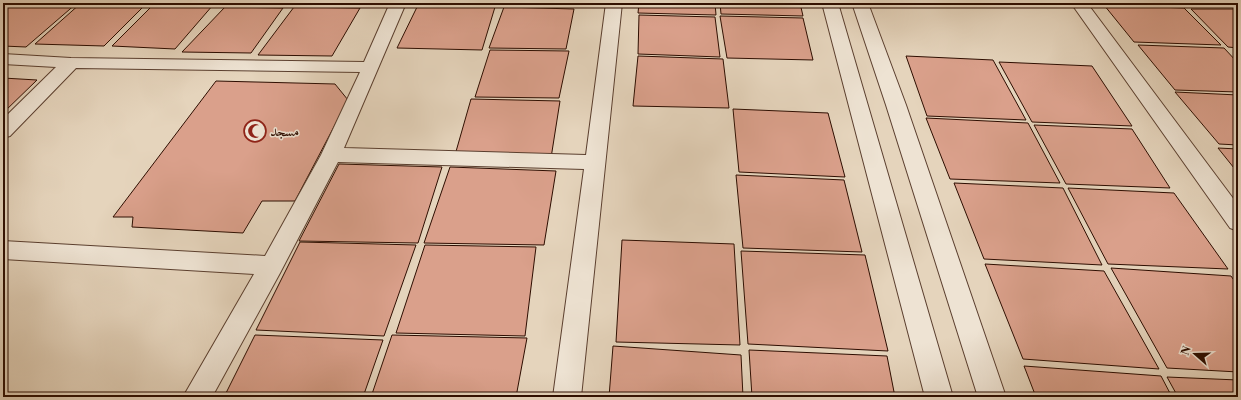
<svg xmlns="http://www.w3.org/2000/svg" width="1241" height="400" font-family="'Libre Bodoni',Amiri,serif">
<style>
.building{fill:#daa08b;stroke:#2d0d00}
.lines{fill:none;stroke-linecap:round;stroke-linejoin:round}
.minor-casing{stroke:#5b3f2f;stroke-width:2}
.minor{fill:#eee3d3;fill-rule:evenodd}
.labels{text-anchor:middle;stroke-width:3;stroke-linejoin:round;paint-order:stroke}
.poi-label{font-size:15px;fill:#2d0d00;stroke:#eee3d3;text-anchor:start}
</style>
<rect width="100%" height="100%" fill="#e5d4bc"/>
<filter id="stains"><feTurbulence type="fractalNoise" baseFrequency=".005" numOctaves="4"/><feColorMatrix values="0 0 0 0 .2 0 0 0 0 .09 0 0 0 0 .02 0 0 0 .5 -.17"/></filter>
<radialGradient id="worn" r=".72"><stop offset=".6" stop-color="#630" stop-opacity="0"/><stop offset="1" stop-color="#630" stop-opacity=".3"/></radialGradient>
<!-- building -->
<path class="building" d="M 9,3 L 77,3 L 26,47 L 3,46 L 3,8 Z
M 81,3 L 147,3 L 104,46 L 35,44 Z
M 155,3 L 213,5 L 175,49 L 112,46 Z
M 288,3 L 286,6 L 226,4 L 226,3 Z
M 298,3 L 360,3 L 358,6 L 297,4 Z
M 639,3 L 715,3 L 716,15 L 638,13 Z
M 720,3 L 800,3 L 803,16 L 721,14 Z
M 1100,3 L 1180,3 L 1181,4 L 1101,4 Z
M 1184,3 L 1238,3 L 1238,7 L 1188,6 Z
M 418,5 L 495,7 L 482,50 L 397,48 Z
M 1104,5 L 1184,8 L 1221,45 L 1134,42 Z
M 225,7 L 283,8 L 251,53 L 182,52 Z
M 294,7 L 360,8 L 332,56 L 258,55 Z
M 504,7 L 574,9 L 566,49 L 489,48 Z
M 1191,9 L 1238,9 L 1238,48 L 1228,47 Z
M 639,15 L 715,17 L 720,57 L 638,54 Z
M 720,16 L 803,18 L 813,60 L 727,58 Z
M 1138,45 L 1224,48 L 1238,63 L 1238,92 L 1175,90 Z
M 490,50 L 569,51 L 559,98 L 475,97 Z
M 638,56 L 723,59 L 729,108 L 633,106 Z
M 906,56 L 993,60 L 1026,120 L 927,116 Z
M 999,62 L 1092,66 L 1132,126 L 1032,122 Z
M 3,78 L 37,80 L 3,113 Z
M 216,81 L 335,84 L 348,100 L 295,201 L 262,201 L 243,233 L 132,227 L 133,217 L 113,217 Z
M 1175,92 L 1238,95 L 1238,145 L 1219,144 Z
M 471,99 L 560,101 L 551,158 L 455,155 Z
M 733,109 L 828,113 L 845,177 L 739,172 Z
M 926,118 L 1028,123 L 1060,183 L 950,179 Z
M 1034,125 L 1132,129 L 1170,188 L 1066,184 Z
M 1218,148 L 1238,149 L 1238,173 Z
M 339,164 L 442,167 L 418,243 L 299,241 Z
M 450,167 L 556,171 L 544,245 L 424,243 Z
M 736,175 L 844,180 L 862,252 L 743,248 Z
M 954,183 L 1063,188 L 1102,265 L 984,259 Z
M 1068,188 L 1174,193 L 1228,269 L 1108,264 Z
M 622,240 L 734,244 L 740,345 L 616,342 Z
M 300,242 L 416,245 L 384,336 L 256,330 Z
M 425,245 L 536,247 L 525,336 L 396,333 Z
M 741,251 L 865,255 L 888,351 L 748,344 Z
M 985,264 L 1104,271 L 1159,369 L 1023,359 Z
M 1111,268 L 1231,276 L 1238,286 L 1238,372 L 1167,368 Z
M 255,335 L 383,340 L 363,397 L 224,397 Z
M 392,335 L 527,338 L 516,397 L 371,397 Z
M 613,346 L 741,355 L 743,397 L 609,397 Z
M 749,350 L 887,356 L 895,397 L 752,397 Z
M 1024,366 L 1161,376 L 1172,397 L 1036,397 Z
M 1167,377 L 1238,380 L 1238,397 L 1178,397 Z"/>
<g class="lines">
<!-- minor casing -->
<g class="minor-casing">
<path id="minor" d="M 390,3 L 406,3 L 344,148 L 586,155 L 606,3 L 622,3 L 581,397 L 553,397 L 584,169 L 338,162 L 280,273 L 212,397 L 183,397 L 254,274 L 3,259 L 3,241 L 265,256 L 321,155 L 360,72 L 76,68 L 10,136 L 3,138 L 3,119 L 56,67 L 3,64 L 3,54 L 71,58 L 364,62 Z
M 822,3 L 838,3 L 953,397 L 925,397 Z
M 852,3 L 868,3 L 906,105 L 1006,397 L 978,397 L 886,105 Z
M 1071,3 L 1087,3 L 1238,205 L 1238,231 L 1230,228 Z"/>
</g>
<!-- minor -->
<use href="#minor" class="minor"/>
</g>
<!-- icons -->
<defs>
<g id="mosque-ring" transform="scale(1.15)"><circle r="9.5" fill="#eee3d3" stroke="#8f2418" stroke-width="1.5"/><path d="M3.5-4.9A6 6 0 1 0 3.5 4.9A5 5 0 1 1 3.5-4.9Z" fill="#8f2418"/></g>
</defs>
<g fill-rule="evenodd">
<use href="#mosque-ring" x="255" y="131"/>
</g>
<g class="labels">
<!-- poi labels -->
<g class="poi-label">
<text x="270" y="136">مسجد</text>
</g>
</g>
<!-- margin -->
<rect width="1241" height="400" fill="none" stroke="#e5d4bc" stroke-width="16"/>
<rect x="4" y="4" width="1233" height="392" fill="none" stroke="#2d0d00" stroke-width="2"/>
<rect x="8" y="8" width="1225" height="384" fill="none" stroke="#2d0d00"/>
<!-- north arrow -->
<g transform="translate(1195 354) rotate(290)" stroke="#eee3d3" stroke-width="3" paint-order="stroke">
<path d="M0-3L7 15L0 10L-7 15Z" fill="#2d0d00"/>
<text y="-6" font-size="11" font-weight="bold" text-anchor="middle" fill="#2d0d00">N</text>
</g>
<rect width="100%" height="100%" filter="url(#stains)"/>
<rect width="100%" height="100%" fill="url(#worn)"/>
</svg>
